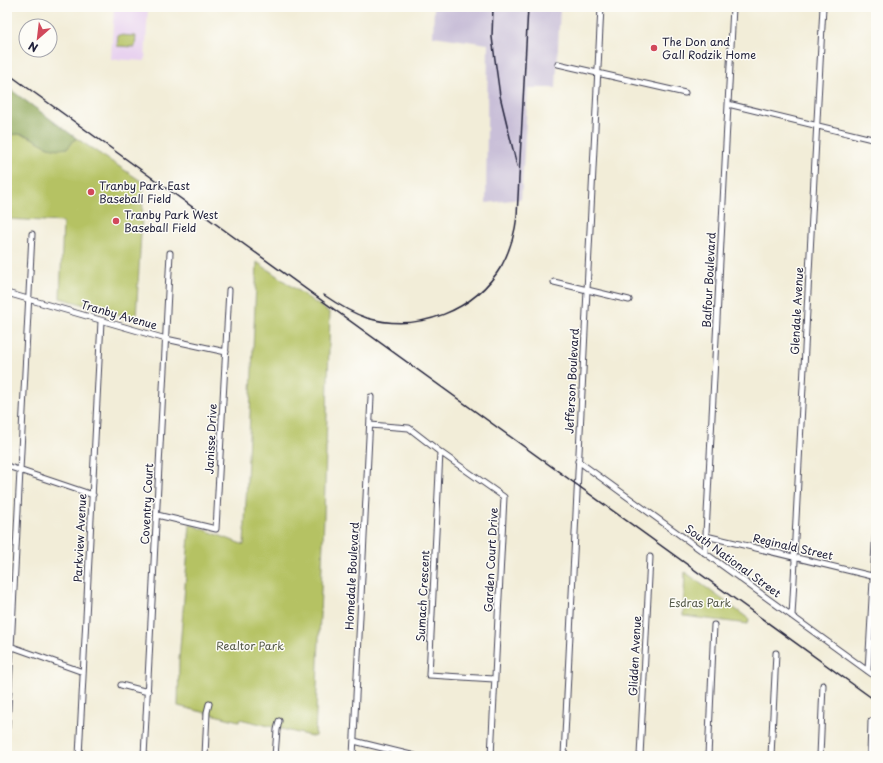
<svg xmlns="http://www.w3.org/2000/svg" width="883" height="763" font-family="'Playpen Sans',sans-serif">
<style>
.built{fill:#e8d2ef}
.industrial{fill:#c9bfd8}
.green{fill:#b5c264;stroke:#6c7250}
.forest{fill:#90a85a;stroke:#59654a}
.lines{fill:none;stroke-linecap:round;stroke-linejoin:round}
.minor-casing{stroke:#414053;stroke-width:7}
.minor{stroke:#fff;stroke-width:5}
.rail{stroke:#22223b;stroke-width:1.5}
.poi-dot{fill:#d1495b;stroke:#fdfcf7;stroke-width:1.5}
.labels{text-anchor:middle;stroke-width:3;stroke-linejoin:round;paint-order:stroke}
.poi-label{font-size:11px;fill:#22223b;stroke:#fdfcf7;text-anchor:start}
.street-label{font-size:11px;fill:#22223b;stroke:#fdfcf7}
.park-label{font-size:11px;fill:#555a49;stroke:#fdfcf7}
</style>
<rect width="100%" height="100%" fill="#fdfcf7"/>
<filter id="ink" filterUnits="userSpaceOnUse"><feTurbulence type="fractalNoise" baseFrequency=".025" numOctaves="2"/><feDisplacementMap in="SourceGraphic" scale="8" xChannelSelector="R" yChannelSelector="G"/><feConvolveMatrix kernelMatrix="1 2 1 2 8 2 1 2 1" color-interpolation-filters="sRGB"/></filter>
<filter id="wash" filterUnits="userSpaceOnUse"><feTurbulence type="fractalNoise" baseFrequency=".012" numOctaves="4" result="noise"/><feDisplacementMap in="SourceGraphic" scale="16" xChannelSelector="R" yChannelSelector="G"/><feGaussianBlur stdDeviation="0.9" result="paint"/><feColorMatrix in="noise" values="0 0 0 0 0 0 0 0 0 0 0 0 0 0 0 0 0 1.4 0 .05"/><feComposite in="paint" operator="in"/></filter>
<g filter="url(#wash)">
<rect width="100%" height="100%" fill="#f2edd8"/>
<!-- built -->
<path class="built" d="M 114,7 L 148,7 L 145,61 L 111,59 Z"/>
<!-- industrial -->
<path class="industrial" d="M 434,7 L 560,7 L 556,88 L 528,88 L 521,199 L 486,203 L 488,44 L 433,36 Z"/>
<!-- green -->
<path class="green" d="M 118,35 L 136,36 L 135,47 L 117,46 Z
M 19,134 L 28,136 L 48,147 L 68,148 L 76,138 L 144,183 L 136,319 L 60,298 L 63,222 L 7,219 L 7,135 Z
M 257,262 L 330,313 L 324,517 L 315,737 L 240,719 L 239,721 L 178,706 L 179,660 L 190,524 L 244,545 Z
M 685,572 L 749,619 L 748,624 L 683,616 Z"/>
<!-- forest -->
<path class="forest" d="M 7,87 L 76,138 L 68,148 L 59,149 L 48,147 L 28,136 L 19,134 L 7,135 Z"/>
</g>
<g filter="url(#ink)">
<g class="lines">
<!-- minor casing -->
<g class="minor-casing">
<path id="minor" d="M 558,64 L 685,93
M 728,104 L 876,140
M 554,282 L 629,300
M 7,293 L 166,339 L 226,352
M 370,425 L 409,428 L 440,452 L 504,497 L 491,756
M 440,452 L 429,675 L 494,679
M 578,461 L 876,677
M 7,466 L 93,495
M 157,515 L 216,529 L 229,290
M 706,536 L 876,577
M 705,553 L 733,7
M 792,616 L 795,561 L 794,557 L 823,7
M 7,645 L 83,672
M 868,671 L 876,526
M 121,685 L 148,692
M 7,727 L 32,234
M 354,741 L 415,756
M 79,756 L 101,321
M 144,756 L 170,253
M 205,756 L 207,712 L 209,704
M 275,756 L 277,730 L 279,721
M 353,756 L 371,397
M 564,756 L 601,7
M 640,756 L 650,557
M 708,756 L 714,625
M 771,756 L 776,653
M 820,756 L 823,685
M 870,756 L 871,721"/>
</g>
<!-- minor -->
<use href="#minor" class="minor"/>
<!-- rail -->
<path class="rail" d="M 493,7 L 492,37 L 493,45 L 500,96 L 517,166
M 7,73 L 876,701
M 324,295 C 337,304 352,313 367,318 C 418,333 475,311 502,265 C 510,250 515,233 517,216 L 528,7"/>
</g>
</g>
<!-- markers -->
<g class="poi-dot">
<circle cx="654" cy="48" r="4"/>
<circle cx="91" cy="192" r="4"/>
<circle cx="116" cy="221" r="4"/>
</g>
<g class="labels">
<!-- poi labels -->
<g class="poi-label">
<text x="662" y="46">The Don and<tspan x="662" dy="13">Gall Rodzik Home</tspan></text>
<text x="99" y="190">Tranby Park East<tspan x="99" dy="13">Baseball Field</tspan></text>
<text x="124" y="219">Tranby Park West<tspan x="124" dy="13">Baseball Field</tspan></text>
</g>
<!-- street labels -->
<g class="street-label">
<text transform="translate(709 280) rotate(-87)" y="4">Balfour Boulevard</text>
<text transform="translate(797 311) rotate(-87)" y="4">Glendale Avenue</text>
<text transform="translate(119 315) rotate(16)" y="4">Tranby Avenue</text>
<text transform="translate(572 381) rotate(-87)" y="4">Jefferson Boulevard</text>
<text transform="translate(211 439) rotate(-87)" y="4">Janisse Drive</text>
<text transform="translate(147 504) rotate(-87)" y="4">Coventry Court</text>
<text transform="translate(80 538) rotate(-87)" y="4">Parkview Avenue</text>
<text transform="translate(793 547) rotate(13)" y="4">Reginald Street</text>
<text transform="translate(491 560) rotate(-87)" y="4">Garden Court Drive</text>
<text transform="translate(733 561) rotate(36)" y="4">South National Street</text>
<text transform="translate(352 576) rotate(-87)" y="4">Homedale Boulevard</text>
<text transform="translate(423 596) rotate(-87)" y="4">Sumach Crescent</text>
<text transform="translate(635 656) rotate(-87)" y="4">Glidden Avenue</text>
</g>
<!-- park labels -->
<g class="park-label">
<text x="700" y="607">Esdras Park</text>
<text x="250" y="650">Realtor Park</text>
</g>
</g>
<!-- margin -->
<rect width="883" height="763" fill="none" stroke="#fdfcf7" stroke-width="24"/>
<!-- north arrow -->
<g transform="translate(38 38) rotate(208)"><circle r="19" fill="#fdfcf7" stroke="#a5a5ac"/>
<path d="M0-3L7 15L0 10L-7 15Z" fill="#d1495b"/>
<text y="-6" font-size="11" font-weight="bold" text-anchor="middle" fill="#22223b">N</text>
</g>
</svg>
